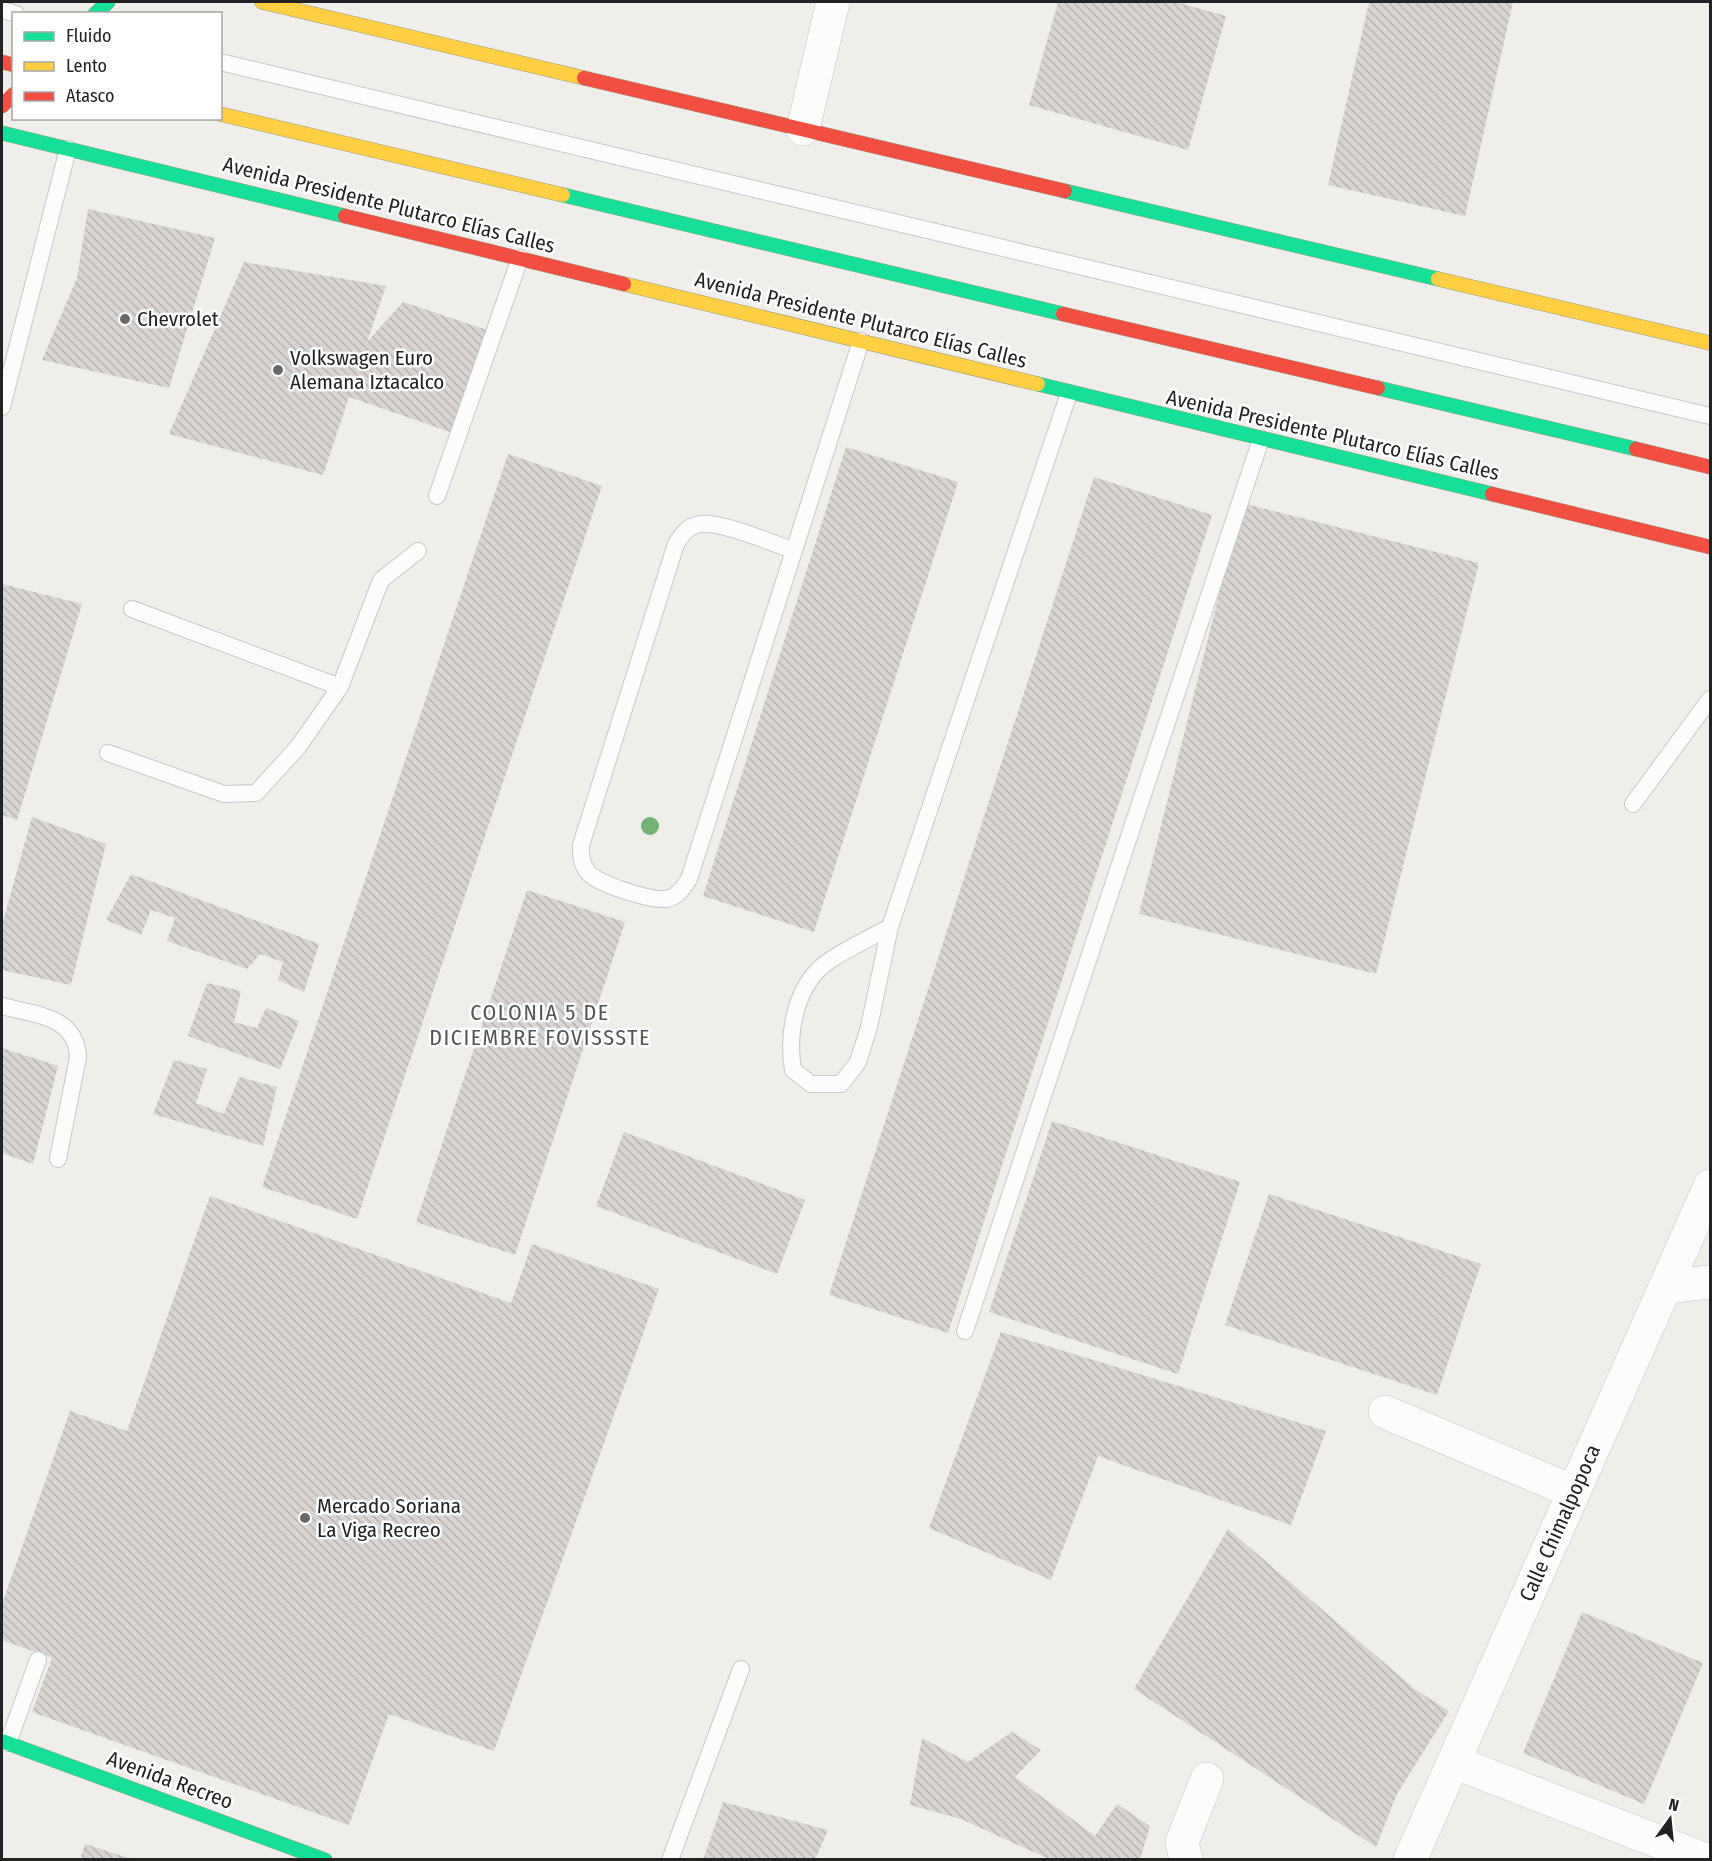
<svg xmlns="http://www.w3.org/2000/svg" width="1712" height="1861" font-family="'Fira Sans Condensed',sans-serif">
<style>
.building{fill:url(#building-back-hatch)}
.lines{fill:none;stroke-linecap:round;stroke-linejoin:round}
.lane-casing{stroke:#c9c8c7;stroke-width:18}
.street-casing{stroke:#c9c8c7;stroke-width:34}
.fast-casing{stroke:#999a82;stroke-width:15}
.slow-casing{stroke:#999a82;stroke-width:15}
.jam-casing{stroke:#999a82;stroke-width:15}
.lane{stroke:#fdfcfc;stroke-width:16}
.street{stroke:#fdfcfc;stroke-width:33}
.fast{stroke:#16e098;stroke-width:14}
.slow{stroke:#ffcf43;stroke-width:14}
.jam{stroke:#f24e42;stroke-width:14}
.tree{fill:#73b476}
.poi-dot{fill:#6a6968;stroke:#fff;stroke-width:2}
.labels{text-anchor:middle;stroke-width:5;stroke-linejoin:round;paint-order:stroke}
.street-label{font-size:21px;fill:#222;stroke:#fff}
.poi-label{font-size:21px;fill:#222;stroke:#fff;text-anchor:start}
.neighbourhood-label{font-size:22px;letter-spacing:1.5px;fill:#555;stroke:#fff}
</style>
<defs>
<pattern id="building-back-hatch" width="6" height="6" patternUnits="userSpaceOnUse" patternTransform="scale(1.5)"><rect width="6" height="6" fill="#d7d4d2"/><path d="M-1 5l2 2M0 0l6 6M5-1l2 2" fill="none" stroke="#b8b6b4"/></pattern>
</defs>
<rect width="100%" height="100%" fill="#f0eeeb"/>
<!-- building -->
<path class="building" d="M 1058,2 L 1176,2 L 1226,16 L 1188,150 L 1029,105 Z
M 1369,2 L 1513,2 L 1465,216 L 1328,185 Z
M 88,209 L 215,238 L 169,388 L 42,360 L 77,278 Z
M 244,262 L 386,286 L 367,342 L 403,302 L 496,333 L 459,435 L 349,397 L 323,475 L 169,434 Z
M 846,447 L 958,482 L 814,932 L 703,896 Z
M 508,454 L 602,486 L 357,1219 L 262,1187 Z
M 1094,477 L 1212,515 L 948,1333 L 829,1295 Z
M 1242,503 L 1479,563 L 1376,974 L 1139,914 Z
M 2,584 L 82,604 L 17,820 L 2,815 Z
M 32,817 L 106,844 L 71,985 L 2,970 L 2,925 Z
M 131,874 L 319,944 L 304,992 L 278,980 L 283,962 L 260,954 L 247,969 L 167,941 L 175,918 L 151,910 L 141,935 L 106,920 Z
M 527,890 L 625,922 L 515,1255 L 416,1222 Z
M 207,983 L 241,991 L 234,1022 L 257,1028 L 266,1008 L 299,1021 L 280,1069 L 188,1036 Z
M 2,1048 L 58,1066 L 33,1164 L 2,1153 Z
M 174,1060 L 207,1069 L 196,1103 L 224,1114 L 239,1077 L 277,1087 L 263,1146 L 153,1114 Z
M 1052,1121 L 1240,1182 L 1178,1374 L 989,1312 Z
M 624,1132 L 805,1200 L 777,1274 L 596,1206 Z
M 1269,1194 L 1481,1264 L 1437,1395 L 1225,1325 Z
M 210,1196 L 511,1303 L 532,1244 L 659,1289 L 494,1751 L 389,1714 L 349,1825 L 32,1712 L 52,1658 L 2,1640 L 2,1604 L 70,1411 L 127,1431 Z
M 1001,1332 L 1326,1431 L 1291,1525 L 1098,1456 L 1051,1580 L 929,1528 Z
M 1228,1529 L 1416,1690 L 1449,1711 L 1397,1794 L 1376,1847 L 1134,1689 Z
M 1582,1612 L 1703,1663 L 1644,1804 L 1523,1753 Z
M 1012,1732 L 1041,1750 L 1015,1777 L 1095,1836 L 1117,1804 L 1150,1826 L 1140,1860 L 1051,1860 L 961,1819 L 910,1805 L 922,1738 L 968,1762 Z
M 723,1802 L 828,1830 L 815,1860 L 703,1860 Z
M 85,1844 L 132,1859 L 132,1860 L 80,1860 Z"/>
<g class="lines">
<!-- lane casing -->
<g class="lane-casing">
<path id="lane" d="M 2,10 L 16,14
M 220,62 L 1710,416
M 2,407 L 68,149
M 437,496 L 520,258
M 792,550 C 772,543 715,518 696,525 C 686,528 682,535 676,544 L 581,845 C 581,855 581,863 587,871 C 595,884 650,900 665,899 C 677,898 683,888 689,879 L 861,341
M 132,609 L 340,687 L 381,580 L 418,551
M 108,753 L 224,794 L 256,793 L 298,747 L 340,687
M 1633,804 L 1710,699
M 890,927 C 870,938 848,948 829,961 C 795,984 787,1033 793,1070 L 811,1084 L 841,1084 L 858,1062 L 869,1027 L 890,927 L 1069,393
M 2,1006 C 34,1015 76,1015 78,1057 L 58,1159
M 965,1331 L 1261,439
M 8,1743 L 38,1660
M 670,1860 L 741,1669"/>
</g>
<!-- street casing -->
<g class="street-casing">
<path id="street" d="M 803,129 L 833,2
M 1666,1287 L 1710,1282
M 1385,1412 L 1574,1492
M 1454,1762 L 1706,1860
M 1186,1860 L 1182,1842 L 1207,1779
M 1410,1860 L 1710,1186"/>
</g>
<!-- fast casing -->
<g class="fast-casing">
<path id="fast" d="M 95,14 L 108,2
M 2,133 L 345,216
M 1065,191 L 1438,279
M 563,195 L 1063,314
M 1038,384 L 1492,494
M 1378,388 L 1636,449
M 2,1741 L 325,1860"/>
</g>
<!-- slow casing -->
<g class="slow-casing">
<path id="slow" d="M 262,2 L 584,78
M 220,114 L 563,195
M 1438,279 L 1710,343
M 624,284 L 1038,384"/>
</g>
<!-- jam casing -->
<g class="jam-casing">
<path id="jam" d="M 2,62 L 14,65
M 584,78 L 1065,191
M 2,106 L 14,94
M 345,216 L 624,284
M 1063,314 L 1378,388
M 1636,449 L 1710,467
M 1492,494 L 1710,547"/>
</g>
<!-- lane -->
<use href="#lane" class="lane"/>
<!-- street -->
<use href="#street" class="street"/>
<!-- fast -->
<use href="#fast" class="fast"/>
<!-- slow -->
<use href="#slow" class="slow"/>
<!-- jam -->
<use href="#jam" class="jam"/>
</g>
<!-- trees -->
<circle class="tree" cx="650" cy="826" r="9"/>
<!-- markers -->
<g class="poi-dot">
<circle cx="125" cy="319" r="6"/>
<circle cx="278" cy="370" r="6"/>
<circle cx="305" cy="1518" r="6"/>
</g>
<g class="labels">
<!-- street labels -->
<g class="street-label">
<text transform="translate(389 205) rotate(14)" y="7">Avenida Presidente Plutarco Elías Calles</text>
<text transform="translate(861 320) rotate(14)" y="7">Avenida Presidente Plutarco Elías Calles</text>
<text transform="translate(1333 435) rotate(13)" y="7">Avenida Presidente Plutarco Elías Calles</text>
<text transform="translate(1560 1523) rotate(-66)" y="7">Calle Chimalpopoca</text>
<text transform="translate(170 1780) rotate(20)" y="7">Avenida Recreo</text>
</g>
<!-- poi labels -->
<g class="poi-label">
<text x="137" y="326">Chevrolet</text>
<text x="290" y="365">Volkswagen Euro<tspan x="290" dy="24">Alemana Iztacalco</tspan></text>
<text x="317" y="1513">Mercado Soriana<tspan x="317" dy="24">La Viga Recreo</tspan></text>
</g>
<!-- neighbourhood labels -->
<g class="neighbourhood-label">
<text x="540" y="1020">COLONIA 5 DE<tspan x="540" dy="25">DICIEMBRE FOVISSSTE</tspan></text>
</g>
</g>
<!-- border -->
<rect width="1712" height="1861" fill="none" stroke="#222222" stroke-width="6"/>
<!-- legend -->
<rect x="12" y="12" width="210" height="108" fill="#ffffff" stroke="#a7a7a7" stroke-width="1.5"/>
<rect x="24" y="32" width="30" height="9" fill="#16e098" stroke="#a7a7a7" stroke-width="1.5"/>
<text x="66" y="42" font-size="18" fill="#222222">Fluido</text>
<rect x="24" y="62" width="30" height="9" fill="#ffcf43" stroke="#a7a7a7" stroke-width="1.5"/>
<text x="66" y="72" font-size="18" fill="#222222">Lento</text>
<rect x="24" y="92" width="30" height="9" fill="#f24e42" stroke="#a7a7a7" stroke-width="1.5"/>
<text x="66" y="102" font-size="18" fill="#222222">Atasco</text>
<!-- north arrow -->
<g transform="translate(1670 1819) rotate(15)" stroke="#ffffff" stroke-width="4.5" paint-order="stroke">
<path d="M0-4.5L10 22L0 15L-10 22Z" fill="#222222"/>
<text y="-9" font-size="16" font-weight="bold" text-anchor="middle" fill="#222222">N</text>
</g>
</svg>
